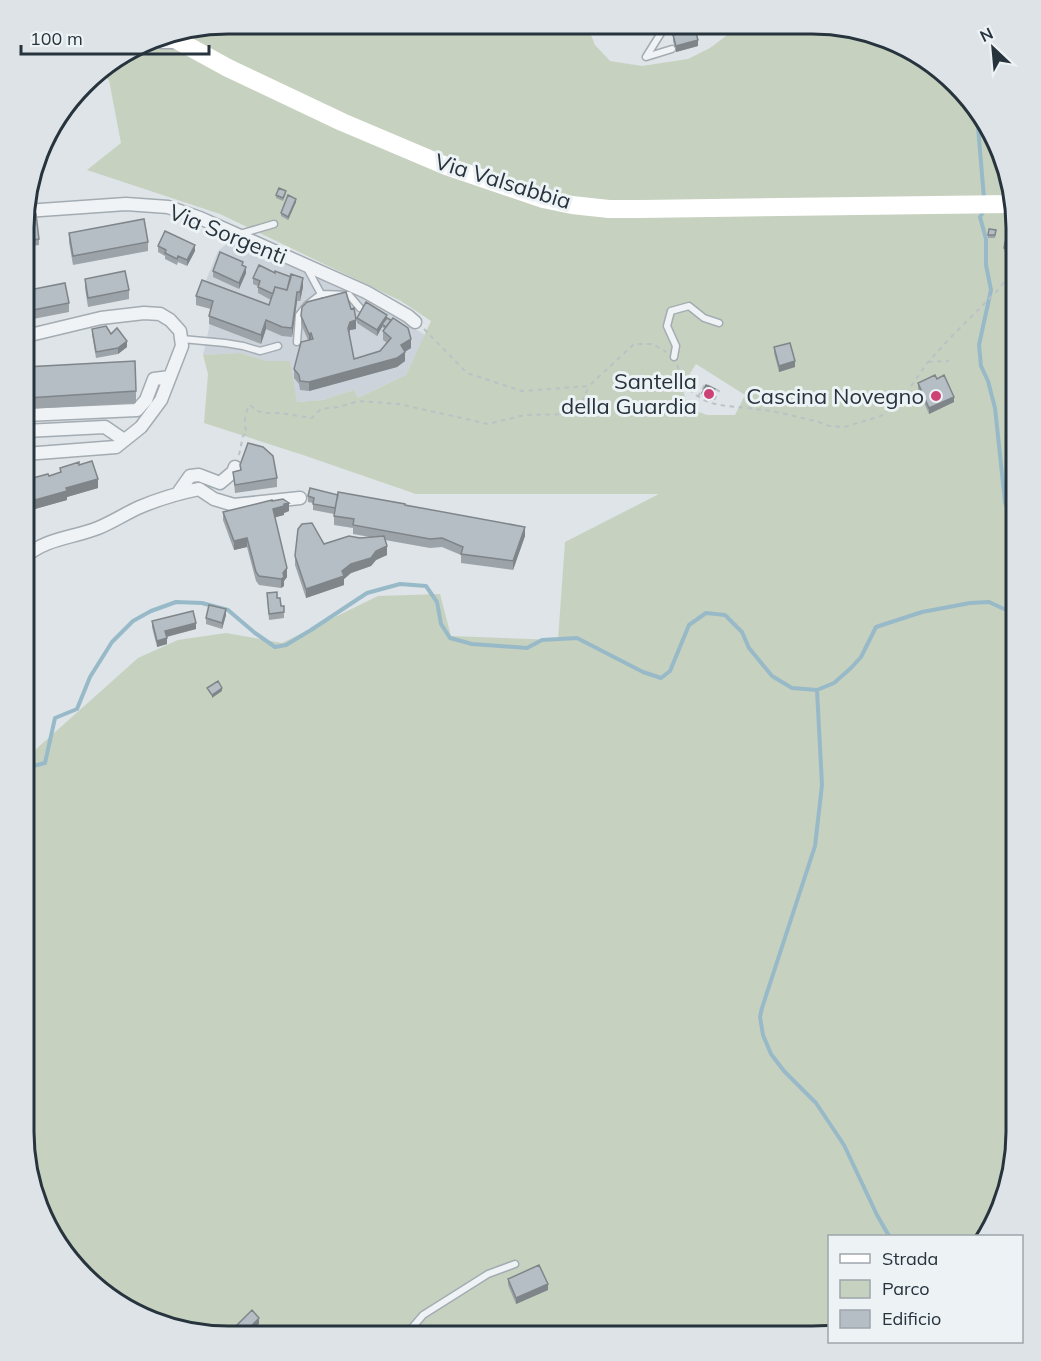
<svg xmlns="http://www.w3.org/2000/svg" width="1041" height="1361" font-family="Mulish,sans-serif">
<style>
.built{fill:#ccd3da}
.green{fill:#c7d1bf;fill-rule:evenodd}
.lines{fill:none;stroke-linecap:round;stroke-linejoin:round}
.stream{stroke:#98bac8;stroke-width:4}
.service-casing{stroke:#a3acb2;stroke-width:9}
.minor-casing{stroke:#a3acb2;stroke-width:15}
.path{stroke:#bcc1c6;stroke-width:2;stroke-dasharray:4.5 4.5;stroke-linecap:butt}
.service{stroke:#f0f3f6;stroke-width:6}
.minor{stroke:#f0f3f6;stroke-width:12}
.secondary{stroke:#fff;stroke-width:18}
.wall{fill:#9ca3a9}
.shaded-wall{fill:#7f8589}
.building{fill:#b5bec4;stroke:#7f8589;stroke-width:1.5}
.poi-dot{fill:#ce4174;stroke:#edf2f5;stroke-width:2}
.labels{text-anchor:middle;stroke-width:6;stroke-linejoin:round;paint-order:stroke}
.street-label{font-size:22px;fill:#27343e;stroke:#edf2f5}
.poi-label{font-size:22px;fill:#27343e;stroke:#edf2f5;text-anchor:end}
.rim{fill:none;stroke:#27343e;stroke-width:3}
</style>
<rect width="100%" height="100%" fill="#dee4e8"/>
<!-- built -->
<path class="built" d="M 233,239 L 356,293 L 425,335 L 406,375 L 358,398 L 354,390 L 323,400 L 297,402 L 289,362 L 268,361 L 240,353 L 203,355 L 213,310 L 196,305 L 218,251 Z"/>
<!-- green -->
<path class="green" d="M 229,24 L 587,25 L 595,45 L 610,61 L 642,66 L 688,59 L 710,48 L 726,36 L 727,25 L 839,26 L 937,66 L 996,138 L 1017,229 L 1017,1146 L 986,1236 L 830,1236 L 829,1333 L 812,1337 L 202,1335 L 115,1302 L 45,1223 L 24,1132 L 25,759 L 138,658 L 178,640 L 226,633 L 282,643 L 378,596 L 440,594 L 451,636 L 558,640 L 565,542 L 659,494 L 416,494 L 303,455 L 204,423 L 208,374 L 203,355 L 240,353 L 268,361 L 290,361 L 297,402 L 323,400 L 354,390 L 358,398 L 406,375 L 431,321 L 401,301 L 220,214 L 87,170 L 121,143 L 109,80 L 97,73 L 163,35 ZM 696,364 L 745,395 L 735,415 L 707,415 L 688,408 L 682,386 Z"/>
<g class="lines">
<!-- stream -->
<path class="stream" d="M 977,115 L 984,198
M 984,211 L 980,217 L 986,239 L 986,265 L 991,290 L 979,345 L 981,366 L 988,381 L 995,408 L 1005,502 L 1011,520 L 1017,531
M 817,690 L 822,785 L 815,846 L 762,1008 L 760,1017 L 763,1035 L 771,1054 L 784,1071 L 816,1103 L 844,1145 L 877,1215 L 889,1236
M 25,768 L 45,763 L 55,718 L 77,709 L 90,677 L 112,642 L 133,621 L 151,611 L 176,602 L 202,603 L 228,610 L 255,633 L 275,647 L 286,645 L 311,630 L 367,593 L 400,584 L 426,586 L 437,602 L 441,624 L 450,638 L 472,644 L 527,648 L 542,640 L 577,638 L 643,672 L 661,678 L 670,671 L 689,625 L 706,613 L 725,615 L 742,632 L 749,648 L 772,676 L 792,688 L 817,690 L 834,683 L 851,668 L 861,657 L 876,627 L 922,612 L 970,603 L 989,602 L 1017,615"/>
<!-- service casing -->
<g class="service-casing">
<path id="service" d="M 666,25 L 646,57 L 672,49
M 152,41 L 162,45 L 175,45
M 240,234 L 274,224
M 307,268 L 321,294 L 349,295 L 360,308
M 182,339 L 225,343 L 243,346 L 260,351 L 278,346
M 297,342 L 299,315 L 307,305 L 321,294
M 674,357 L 676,346 L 667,326 L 671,311 L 689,306 L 704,318 L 719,323
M 405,1336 L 423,1315 L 488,1274 L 515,1264"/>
</g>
<!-- minor casing -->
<g class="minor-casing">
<path id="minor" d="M 26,211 L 126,204 L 168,207 L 200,218 L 366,292 L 408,316 L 415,322
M 25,415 L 137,410 L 146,400 L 154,379 L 170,377
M 25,431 L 105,427 L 124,440
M 25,454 L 116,447 L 141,427 L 161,400 L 182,346 L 180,331 L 170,320 L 160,314 L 144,313 L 101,318 L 26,336
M 178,493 L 190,476 L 199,475 L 220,483 L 233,472 L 235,467
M 25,557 C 46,538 73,538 98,528 C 113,522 126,513 140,507 C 159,499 179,493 199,489 L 214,499 L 234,505 L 300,498"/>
</g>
<!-- path -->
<path class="path" d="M 424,329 L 467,373 L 522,391 L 589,386 L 634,344 L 653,344 L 666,352
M 928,362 L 949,361
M 677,365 C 680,372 683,380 687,386 C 705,409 729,405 755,409 C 776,411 798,417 819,422 L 829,426 L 844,427 L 881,416 L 902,399 L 928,362 L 953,335 L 999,289 L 1005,280 L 1011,283 L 1017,301
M 698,397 L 705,384 L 719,391 L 712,404
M 239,455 L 243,436 L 247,433 C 243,425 245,411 250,405 L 257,411 L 265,413 L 280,413 L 312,418 L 321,409 L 338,407 L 359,401 L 399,404 L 488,424 L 525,415 L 577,414 L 589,386"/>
<!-- service -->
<use href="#service" class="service"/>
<!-- minor -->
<use href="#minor" class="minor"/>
<!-- secondary -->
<path class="secondary" d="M 166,34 L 228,68 L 342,122 L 446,166 L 543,199 L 572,205 L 609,209 L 641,209 L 1011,204"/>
</g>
<!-- wall -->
<path class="wall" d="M 673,35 L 698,46 L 676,52 L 673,41 Z
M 286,194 L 283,201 L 276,198 L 276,195 Z
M 296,202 L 288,220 L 281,216 L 281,213 Z
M 26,216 L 39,239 L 39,245 L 26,247 Z
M 996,230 L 995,238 L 988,238 L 988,235 Z
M 69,233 L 148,242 L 148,251 L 73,265 L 69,242 Z
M 1005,242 L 1011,242 L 1010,251 L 1004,251 Z
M 158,246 L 195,251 L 187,266 L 178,262 L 177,265 L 165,259 L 165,256 L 158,252 Z
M 213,271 L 246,273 L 239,289 L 213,277 Z
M 253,278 L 303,287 L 300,301 L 297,301 L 292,337 L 282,336 L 266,329 L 261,344 L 209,324 L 209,316 L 211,309 L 196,305 L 196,296 L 269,305 L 271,300 L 258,293 L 258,286 L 253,284 Z
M 85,279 L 129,290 L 129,299 L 88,307 L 85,288 Z
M 29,290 L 69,303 L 69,312 L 33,319 L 29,299 Z
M 301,316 L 356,329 L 350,330 L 349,333 L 354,359 L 380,351 L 387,343 L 383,340 L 383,331 L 385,329 L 382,327 L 377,336 L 357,323 L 357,318 L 387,318 L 411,348 L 405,352 L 405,361 L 397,367 L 309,391 L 300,390 L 299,384 L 294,378 L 294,369 L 308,340 L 301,324 Z
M 92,329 L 111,334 L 127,347 L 118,354 L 96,358 L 92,334 Z
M 774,347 L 795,367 L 779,372 L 774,353 Z
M 25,367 L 136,391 L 136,403 L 27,409 Z
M 937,379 L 954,402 L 929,414 L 918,389 L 918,383 Z
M 715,392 L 711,401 L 702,396 L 702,393 Z
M 79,465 L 98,488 L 67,497 L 67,500 L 35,509 L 29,488 L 29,479 L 49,476 L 60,473 L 60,468 Z
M 240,465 L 277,478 L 277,487 L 235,493 L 233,472 L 240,471 Z
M 338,495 L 405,506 L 525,536 L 513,570 L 461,563 L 461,555 L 442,547 L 430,548 L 385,540 L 387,555 L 376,560 L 371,566 L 351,573 L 344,579 L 344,585 L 306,598 L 295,565 L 295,556 L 324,544 L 360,538 L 370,537 L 353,534 L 353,528 L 334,525 L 334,514 L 313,510 L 313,503 L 308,502 L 308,496 Z
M 272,501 L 289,511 L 284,513 L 284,515 L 275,517 L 287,577 L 284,581 L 284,586 L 281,588 L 259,585 L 256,581 L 247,547 L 234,550 L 223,520 L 223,512 Z
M 267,593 L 277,598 L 281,606 L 284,606 L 284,618 L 269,620 Z
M 226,615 L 222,629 L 206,624 L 206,618 Z
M 152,621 L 196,629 L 167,637 L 167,644 L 157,647 L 152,627 Z
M 508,1279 L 548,1290 L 516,1304 L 508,1285 Z
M 259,1324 L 248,1335 L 239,1335 L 236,1332 L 236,1326 Z"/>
<!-- shaded-wall -->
<path class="shaded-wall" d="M 698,40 L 698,46 L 676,52 L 676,46 Z
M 63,113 L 63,122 L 56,142 L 45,145 L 48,135 Z
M 296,199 L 296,202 L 288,220 L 288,217 Z
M 195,245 L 195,251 L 187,266 L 187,260 Z
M 246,267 L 246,273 L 239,289 L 239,283 Z
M 303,278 L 303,287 L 300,301 L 300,292 Z
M 297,292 L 297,301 L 292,337 L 292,328 Z
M 387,315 L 387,321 L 382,324 L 382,327 L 377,336 L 377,330 Z
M 266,320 L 266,329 L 261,344 L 261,335 Z
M 356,320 L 356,329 L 350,330 L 348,337 L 348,328 L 350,322 Z
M 311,333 L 311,342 L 309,343 L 309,334 Z
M 411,339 L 411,348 L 401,354 L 401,345 Z
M 127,341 L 127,347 L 118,354 L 118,348 Z
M 405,352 L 405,361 L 397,367 L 309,391 L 309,382 Z
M 795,361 L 795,367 L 779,372 L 779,366 Z
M 954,397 L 954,402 L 929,414 L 929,408 Z
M 98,479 L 98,488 L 67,497 L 67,500 L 35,509 L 35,500 L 66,488 Z
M 289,503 L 289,511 L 284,513 L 284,515 L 273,518 L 273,509 L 284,504 Z
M 525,527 L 525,536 L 513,570 L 513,561 Z
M 247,538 L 247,547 L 234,550 L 234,541 Z
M 387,546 L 387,555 L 376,560 L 371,566 L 351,573 L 344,579 L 344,585 L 306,598 L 306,589 L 342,571 L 351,564 L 376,551 Z
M 287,568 L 287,577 L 284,581 L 284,586 L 281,588 L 281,579 L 283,573 Z
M 226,609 L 226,615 L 222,629 L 222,623 Z
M 196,623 L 196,629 L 165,637 L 165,631 Z
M 167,638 L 167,644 L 157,647 L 157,641 Z
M 222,688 L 222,691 L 212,698 L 212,695 Z
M 548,1284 L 548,1290 L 516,1304 L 516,1298 Z
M 259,1318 L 259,1324 L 248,1335 L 244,1335 L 244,1334 Z"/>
<!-- building -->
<path class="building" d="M 695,29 L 698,40 L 676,46 L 673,35 Z
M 63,113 L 56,133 L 48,135 L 51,127 Z
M 279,188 L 286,191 L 283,198 L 276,195 Z
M 288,195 L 296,199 L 288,217 L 281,213 Z
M 36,214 L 39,239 L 26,241 L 26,216 Z
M 144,219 L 148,242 L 73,256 L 69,233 Z
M 989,229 L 996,230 L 995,235 L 988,235 Z
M 165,231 L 195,245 L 187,260 L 178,256 L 177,259 L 165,253 L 166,250 L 158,246 Z
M 1005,242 L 1011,242 L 1010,248 L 1004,248 Z
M 220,252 L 243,262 L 242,265 L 246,267 L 239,283 L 213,271 Z
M 259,265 L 275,273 L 275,271 L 291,277 L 287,290 L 275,287 L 273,294 L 258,287 L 260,281 L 253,278 Z
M 125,271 L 129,290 L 88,298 L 85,279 Z
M 291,274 L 303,278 L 300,292 L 297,292 L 292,328 L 282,327 L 266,320 L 261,335 L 209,316 L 213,301 L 196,296 L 202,280 L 269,305 L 275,287 L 287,290 Z
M 65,283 L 69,303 L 33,310 L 29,290 Z
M 346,292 L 351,309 L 354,308 L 356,320 L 350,322 L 348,328 L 354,359 L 380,351 L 391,338 L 383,331 L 393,318 L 408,328 L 411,339 L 401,345 L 405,352 L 397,358 L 309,382 L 300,381 L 299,375 L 294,369 L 301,342 L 313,339 L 311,333 L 309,334 L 301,316 L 302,307 L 307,302 Z
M 366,302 L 387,315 L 377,330 L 357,318 Z
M 387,318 L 391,320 L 386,327 L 382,324 Z
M 106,326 L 111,334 L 117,328 L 127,341 L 118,348 L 96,352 L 92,329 Z
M 790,343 L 795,361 L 779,366 L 774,347 Z
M 135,361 L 136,391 L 27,398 L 25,367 Z
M 935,375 L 937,379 L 944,375 L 954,397 L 929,408 L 918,383 Z
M 706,385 L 715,389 L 711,398 L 702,393 Z
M 248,443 L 263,447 L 273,456 L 277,478 L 235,485 L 233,472 L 241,470 L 240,465 Z
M 92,461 L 98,479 L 66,488 L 67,491 L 35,500 L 29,479 L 48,474 L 49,476 L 61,472 L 60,468 L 79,462 L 79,465 Z
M 25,486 L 27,486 L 26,505 L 25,505 Z
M 310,488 L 338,495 L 335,508 L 313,504 L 314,498 L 308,496 Z
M 338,492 L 405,504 L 405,505 L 525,527 L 513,561 L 461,554 L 463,547 L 442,538 L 430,539 L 353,525 L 354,519 L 334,516 Z
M 283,499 L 289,503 L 284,504 L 284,506 L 273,509 L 287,568 L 283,573 L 284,577 L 281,579 L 259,576 L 256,572 L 247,538 L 234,541 L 223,512 L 272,500 L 272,501 Z
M 312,523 L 324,544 L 349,536 L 360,538 L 384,536 L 387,546 L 376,551 L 371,558 L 351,564 L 342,571 L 344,576 L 306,589 L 295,556 L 298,529 L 302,524 Z
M 277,592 L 277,598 L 280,598 L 281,606 L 284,606 L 284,612 L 269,614 L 267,593 Z
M 209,605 L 226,609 L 222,623 L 206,618 Z
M 193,611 L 196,623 L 165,631 L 167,638 L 157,641 L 152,621 Z
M 218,681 L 222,688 L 212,695 L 207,688 Z
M 539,1265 L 548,1284 L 516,1298 L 508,1279 Z
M 252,1310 L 259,1318 L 244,1334 L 236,1326 Z"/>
<!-- markers -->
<g class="poi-dot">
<circle cx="709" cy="394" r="6"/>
<circle cx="936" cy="396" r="6"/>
</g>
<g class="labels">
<!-- street labels -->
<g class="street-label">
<text transform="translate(503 181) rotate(17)" y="8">Via Valsabbia</text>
<text transform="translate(228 234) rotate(22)" y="8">Via Sorgenti</text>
</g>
<!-- poi labels -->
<g class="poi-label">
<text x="697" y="389">Santella<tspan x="697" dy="25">della Guardia</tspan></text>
<text x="924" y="404">Cascina Novegno</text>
</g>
</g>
<!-- crop -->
<path d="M0 0H1041V1361H0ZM228 34H812A194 194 0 0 1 1006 228V1132A194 194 0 0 1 812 1326H228A194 194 0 0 1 34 1132V228A194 194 0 0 1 228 34Z" fill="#dde3e6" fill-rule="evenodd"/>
<path class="rim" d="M228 34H812A194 194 0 0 1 1006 228V1132A194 194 0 0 1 812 1326H228A194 194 0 0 1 34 1132V228A194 194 0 0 1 228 34Z"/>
<!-- legend -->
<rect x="828" y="1235" width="195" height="108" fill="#edf2f5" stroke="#9ea6ac" stroke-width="1.5"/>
<rect x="840" y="1254" width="30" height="9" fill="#ffffff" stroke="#9ea6ac" stroke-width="1.5"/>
<text x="882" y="1265" font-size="18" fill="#27343e">Strada</text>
<rect x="840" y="1280" width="30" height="18" fill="#c7d1bf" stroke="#9ea6ac" stroke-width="1.5"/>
<text x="882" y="1295" font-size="18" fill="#27343e">Parco</text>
<rect x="840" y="1310" width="30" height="18" fill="#b5bec4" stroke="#9ea6ac" stroke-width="1.5"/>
<text x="882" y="1325" font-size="18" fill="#27343e">Edificio</text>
<!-- north arrow -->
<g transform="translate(993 48) rotate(334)" stroke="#edf2f5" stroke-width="4.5" paint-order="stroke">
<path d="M0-4.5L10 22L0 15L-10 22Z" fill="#27343e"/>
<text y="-9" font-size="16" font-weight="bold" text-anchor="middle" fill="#27343e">N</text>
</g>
<!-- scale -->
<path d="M21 45v9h188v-9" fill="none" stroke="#27343e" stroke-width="3"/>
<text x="30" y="45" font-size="18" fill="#27343e" stroke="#edf2f5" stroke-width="4.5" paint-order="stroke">100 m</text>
</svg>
